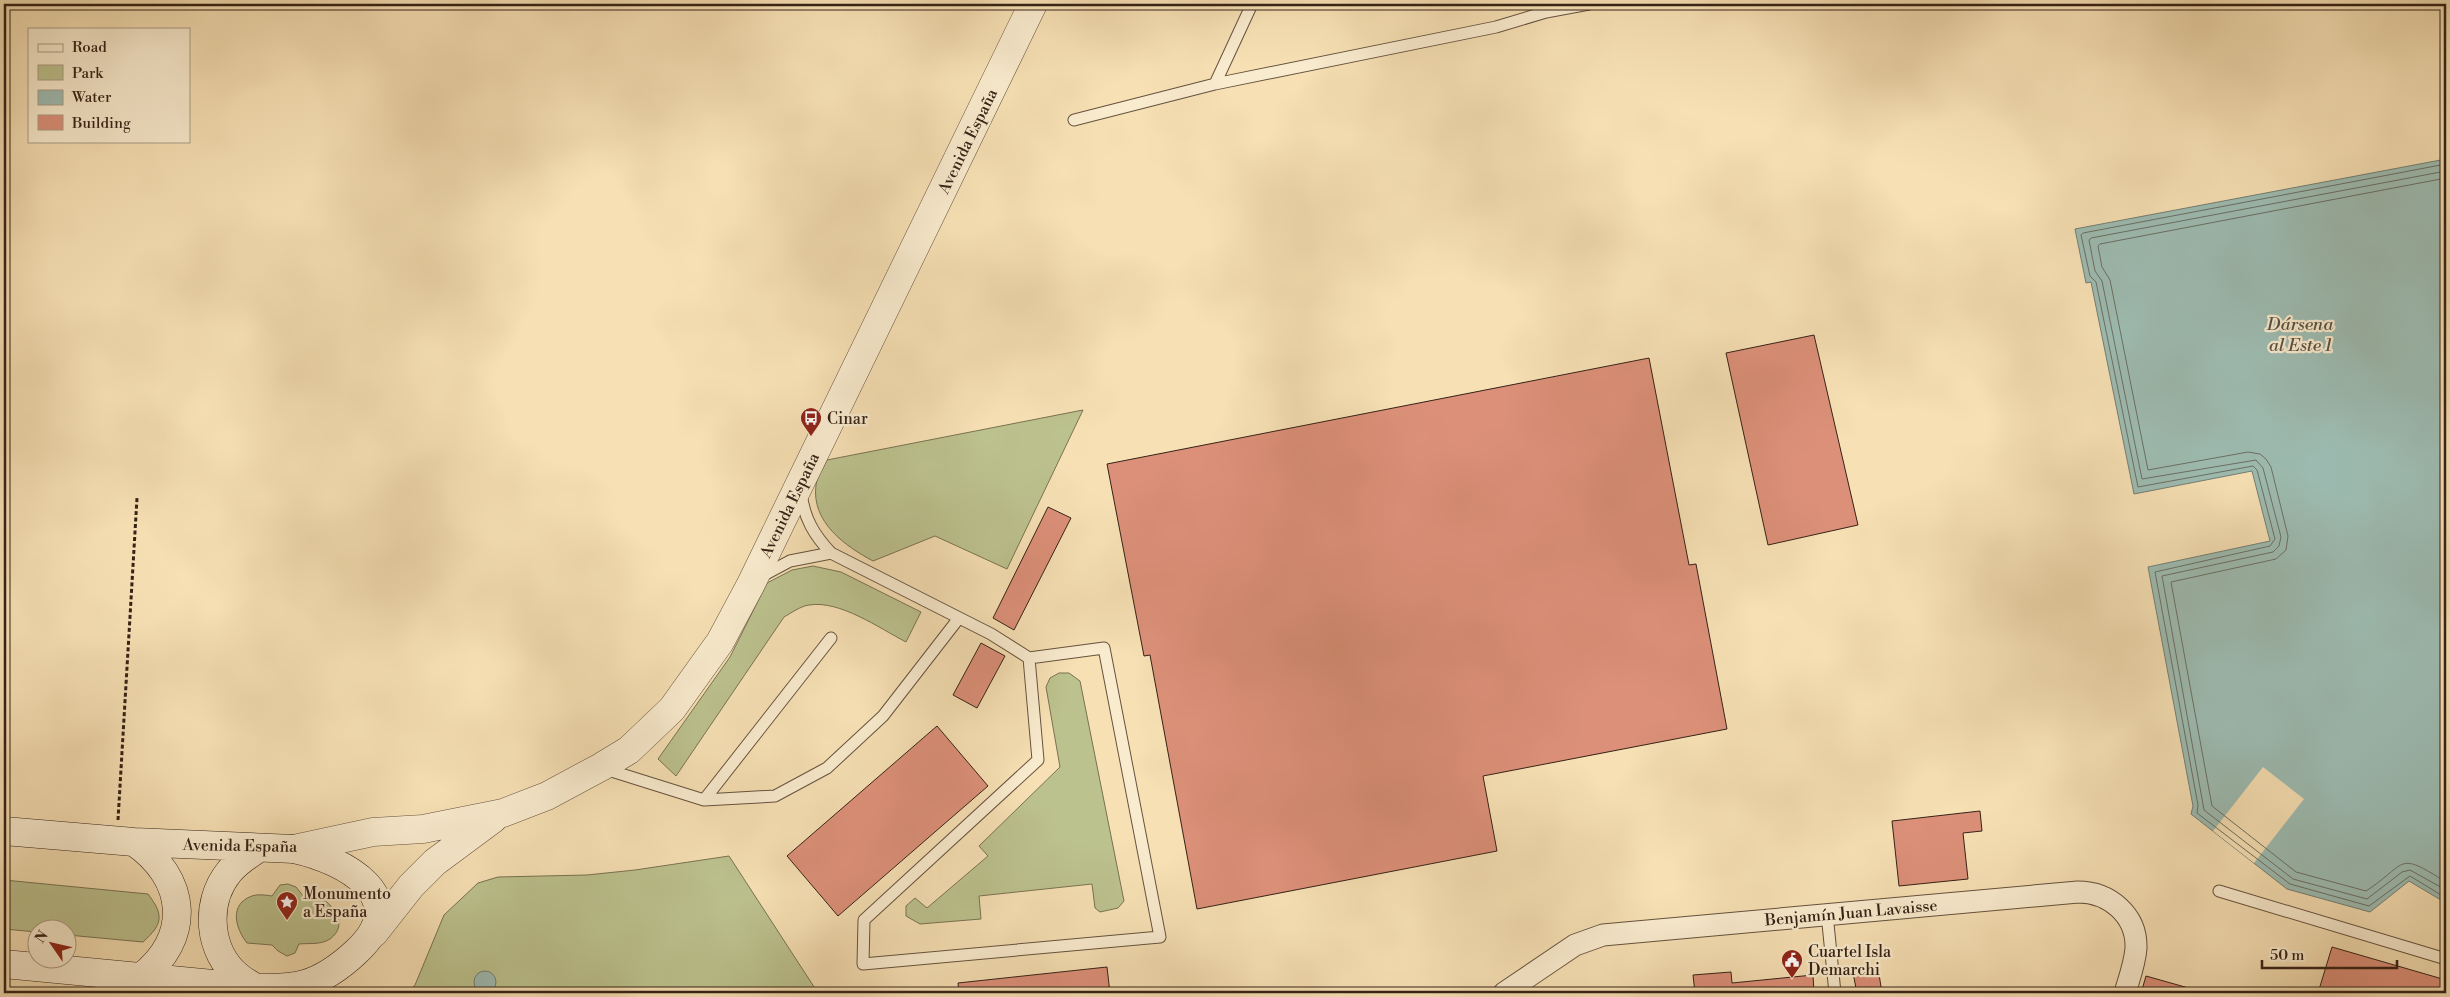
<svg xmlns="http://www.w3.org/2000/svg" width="2450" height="997" font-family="'Libre Bodoni',serif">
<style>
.green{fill:#bcc28e;stroke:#797252}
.water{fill:#9dbcb2;stroke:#747e74}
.pier{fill:#f6e0b4}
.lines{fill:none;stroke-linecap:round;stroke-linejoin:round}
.shore{stroke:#6a6f64;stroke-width:1}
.building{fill:#dc9079;stroke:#362216}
.service-casing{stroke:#66523e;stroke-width:13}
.minor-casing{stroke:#66523e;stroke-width:23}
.tertiary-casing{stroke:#66523e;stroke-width:29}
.secondary-casing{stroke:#362216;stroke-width:29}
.path{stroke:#362216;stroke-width:3;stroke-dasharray:4 2.5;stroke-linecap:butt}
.service{stroke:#f9ebce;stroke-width:11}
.minor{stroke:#f9ebce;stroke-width:21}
.tertiary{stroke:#f9ebce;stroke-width:28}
.secondary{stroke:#f9ebce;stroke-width:28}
.labels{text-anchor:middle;stroke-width:4.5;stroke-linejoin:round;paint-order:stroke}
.street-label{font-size:16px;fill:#362216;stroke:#f9ebce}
.poi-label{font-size:16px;fill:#362216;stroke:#f9ebce;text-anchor:start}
.water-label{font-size:18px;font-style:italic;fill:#555045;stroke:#f9ebce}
</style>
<rect width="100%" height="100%" fill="#f6e0b4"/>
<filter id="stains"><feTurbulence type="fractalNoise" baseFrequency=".004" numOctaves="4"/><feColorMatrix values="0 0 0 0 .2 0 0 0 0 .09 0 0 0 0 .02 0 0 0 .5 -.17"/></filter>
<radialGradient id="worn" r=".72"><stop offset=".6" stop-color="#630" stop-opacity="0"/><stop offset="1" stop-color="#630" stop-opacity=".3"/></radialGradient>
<!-- green -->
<path class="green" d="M 1083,410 L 1007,569 L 935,536 L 873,561 C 845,546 811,522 816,485 C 817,477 824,467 827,460 Z
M 813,566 L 841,572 L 921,612 L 906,642 C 879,628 840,600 809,605 C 801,606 791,613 784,617 L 676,776 L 658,759 L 730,657 L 767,583 L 792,570 Z
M 1059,673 L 1069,673 L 1080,681 L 1124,901 L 1118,908 L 1100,912 L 1095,908 L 1092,884 L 979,896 L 981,919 L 920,924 L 906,916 L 906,906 L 915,898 L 927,908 L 988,856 L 979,846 L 1060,767 L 1046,687 L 1050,678 Z
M 729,856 L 818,993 L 407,993 L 415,985 L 444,915 L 478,883 L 498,877 L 587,875 L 635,870 Z
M 4,880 L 148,894 C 164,915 163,924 143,942 L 68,935 L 68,930 L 38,930 L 37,932 L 4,929 Z
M 288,884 L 296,887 L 304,897 L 318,895 C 332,904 350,924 330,939 C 321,945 309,943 299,944 L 295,953 L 287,956 L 278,951 L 272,945 L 247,943 C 235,928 229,904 252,896 C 257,894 266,895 272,896 L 280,885 Z"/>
<!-- water -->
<path class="water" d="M 2446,159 L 2446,903 L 2409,881 L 2370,912 L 2287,889 L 2191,814 L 2193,806 L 2148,567 L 2270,541 L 2252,471 L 2134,494 L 2091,282 L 2086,283 L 2075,229 Z
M474 982a11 11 0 1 1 22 0a11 11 0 1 1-22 0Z"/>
<!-- pier -->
<path class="pier" d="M 2263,767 L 2304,799 L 2254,863 L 2213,831 Z"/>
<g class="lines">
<!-- shore -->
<path class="shore" d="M 2446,164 L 2083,233 L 2081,235 L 2090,276 L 2096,282 L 2138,487 L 2253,466 L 2257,470 L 2275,539 L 2270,546 L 2155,572 L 2198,805 L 2197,813 L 2290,884 L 2369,906 L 2410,876 L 2446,898
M 2446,171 L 2091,238 L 2089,240 L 2095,271 L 2102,281 L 2142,479 L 2256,460 L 2263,468 L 2281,537 L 2279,546 L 2273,552 L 2162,576 L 2204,810 L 2293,879 L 2367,899 L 2402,872 L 2410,870 L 2446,890
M 2446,178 L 2100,244 L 2098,246 L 2102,267 L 2110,280 L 2148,470 L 2248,452 L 2260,454 L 2266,459 L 2271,467 L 2288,536 L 2286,550 L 2276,559 L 2171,582 L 2212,806 L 2296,872 L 2366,891 C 2409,863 2395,850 2446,882"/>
</g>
<!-- building -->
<path class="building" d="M 1814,335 L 1858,525 L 1768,545 L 1726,353 Z
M 1649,358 L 1689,565 L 1696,564 L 1727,729 L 1483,776 L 1497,851 L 1197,909 L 1150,655 L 1144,656 L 1107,464 Z
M 1048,507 L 1071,518 L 1014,630 L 993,618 Z
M 981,643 L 1005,656 L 977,708 L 953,695 Z
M 937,726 L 988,786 L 838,916 L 787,856 Z
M 1980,811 L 1982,831 L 1963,833 L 1968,879 L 1899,886 L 1892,821 Z
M 2332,947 L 2446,980 L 2446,993 L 2318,993 Z
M 1107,967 L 1110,993 L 959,993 L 958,983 Z
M 1878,968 L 1882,993 L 1857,993 L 1853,973 Z
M 1731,972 L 1732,983 L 1813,975 L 1814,993 L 1695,993 L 1693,975 Z
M 2146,976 L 2192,989 L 2191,993 L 2141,993 Z"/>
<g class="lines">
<!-- service casing -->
<g class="service-casing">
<path id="service" d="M 1215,84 L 1252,4
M 1074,120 L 1215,84 L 1496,27 L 1546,12 L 1589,4
M 801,493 C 804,518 814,535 831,553 L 991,634 L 1029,658 L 1104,648 L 1160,937 L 863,964 L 864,920 L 1038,760 L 1029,658
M 762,576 L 790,561 L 831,553
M 605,769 L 704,800 L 775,796 L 827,768 L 883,716 L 959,618
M 704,800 L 831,638
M 2219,891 L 2446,959
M 1827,914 L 1835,993"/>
</g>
<!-- minor casing -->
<g class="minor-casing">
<path id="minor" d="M 1504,993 L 1575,945 L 1603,935 L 2078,892 C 2109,892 2137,915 2136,948 C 2135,963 2129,979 2125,993"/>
</g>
<!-- tertiary casing -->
<g class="tertiary-casing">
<path id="tertiary" d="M 294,849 L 373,832 L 423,829 L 503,813 L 547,796 L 601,767 L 629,750 L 672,709 L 720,642 L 751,584 L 1033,4
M 374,933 L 411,886 L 435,862 L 493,819"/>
</g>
<!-- secondary casing -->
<g class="secondary-casing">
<path id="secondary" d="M 4,831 L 134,842 L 294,849 C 345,860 415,898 356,952 C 341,966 325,978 305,984 C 289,989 272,988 255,988 L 4,964
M 134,842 C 187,878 193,938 140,978
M 255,988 C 250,984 244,981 239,977 C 208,952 204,903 229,872 C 237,862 248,855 259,848"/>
</g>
<!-- path -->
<path class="path" d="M 118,820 L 137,498"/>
<!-- service -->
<use href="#service" class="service"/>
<!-- minor -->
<use href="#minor" class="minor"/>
<!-- tertiary -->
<use href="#tertiary" class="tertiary"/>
<!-- secondary -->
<use href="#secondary" class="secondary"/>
</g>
<!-- icons -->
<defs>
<g id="bus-pin" transform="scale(1.125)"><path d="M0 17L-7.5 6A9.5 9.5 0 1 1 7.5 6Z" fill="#8f2418" stroke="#f9ebce"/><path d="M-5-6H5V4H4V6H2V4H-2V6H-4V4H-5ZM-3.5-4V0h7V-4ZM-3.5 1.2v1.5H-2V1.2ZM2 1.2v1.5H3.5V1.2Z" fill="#fff"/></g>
<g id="sight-pin" transform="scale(1.125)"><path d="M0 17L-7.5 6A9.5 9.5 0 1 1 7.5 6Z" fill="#8f2418" stroke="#f9ebce"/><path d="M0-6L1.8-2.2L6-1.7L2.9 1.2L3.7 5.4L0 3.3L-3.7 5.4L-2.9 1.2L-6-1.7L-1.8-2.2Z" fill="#fff"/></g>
<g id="civic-pin" transform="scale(1.125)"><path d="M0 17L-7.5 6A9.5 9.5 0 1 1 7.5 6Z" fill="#8f2418" stroke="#f9ebce"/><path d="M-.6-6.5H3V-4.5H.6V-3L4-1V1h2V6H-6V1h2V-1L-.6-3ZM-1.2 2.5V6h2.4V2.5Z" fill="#fff"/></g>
</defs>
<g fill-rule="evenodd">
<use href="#bus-pin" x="811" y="418"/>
<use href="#sight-pin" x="287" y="902"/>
<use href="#civic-pin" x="1792" y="960"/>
</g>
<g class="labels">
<!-- street labels -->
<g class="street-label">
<text transform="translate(967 141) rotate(-64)" y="6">Avenida España</text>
<text transform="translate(789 505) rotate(-64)" y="6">Avenida España</text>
<text transform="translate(240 845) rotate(1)" y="6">Avenida España</text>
<text transform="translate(1851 912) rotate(-5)" y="6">Benjamín Juan Lavaisse</text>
</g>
<!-- poi labels -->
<g class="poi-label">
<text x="827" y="424">Cinar</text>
<text x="303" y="899">Monumento<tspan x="303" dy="18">a España</tspan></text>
<text x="1808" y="957">Cuartel Isla<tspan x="1808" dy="18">Demarchi</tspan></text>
</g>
<!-- water labels -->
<g class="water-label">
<text x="2300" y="330">Dársena<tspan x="2300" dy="21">al Este 1</tspan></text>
</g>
</g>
<!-- margin -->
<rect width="2450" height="997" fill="none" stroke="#f6e0b4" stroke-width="20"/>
<rect x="5" y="5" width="2440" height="987" fill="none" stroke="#362216" stroke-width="2.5"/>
<rect x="10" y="10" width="2430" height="977" fill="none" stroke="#362216"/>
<!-- legend -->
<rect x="28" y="28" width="162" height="115" fill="#f9ebce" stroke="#ab9b84"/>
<rect x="38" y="44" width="25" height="8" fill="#f9ebce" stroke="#ab9b84"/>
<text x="72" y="52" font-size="15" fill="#362216">Road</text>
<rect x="38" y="65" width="25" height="15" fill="#bcc28e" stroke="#ab9b84"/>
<text x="72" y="78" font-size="15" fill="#362216">Park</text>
<rect x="38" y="90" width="25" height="15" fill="#9dbcb2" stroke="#ab9b84"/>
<text x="72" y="102" font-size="15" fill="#362216">Water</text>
<rect x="38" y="115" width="25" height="15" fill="#dc9079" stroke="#ab9b84"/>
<text x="72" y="128" font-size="15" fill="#362216">Building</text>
<!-- north arrow -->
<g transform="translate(52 944) rotate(304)"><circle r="24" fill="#f9ebce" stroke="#ab9b84"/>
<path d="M0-4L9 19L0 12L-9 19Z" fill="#8f2418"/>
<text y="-8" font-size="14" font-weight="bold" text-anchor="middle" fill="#362216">N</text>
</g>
<!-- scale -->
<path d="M2262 960v8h135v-8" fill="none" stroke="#362216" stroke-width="2.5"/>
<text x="2270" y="960" font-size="15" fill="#362216" stroke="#f9ebce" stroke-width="4" paint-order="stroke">50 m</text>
<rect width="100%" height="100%" filter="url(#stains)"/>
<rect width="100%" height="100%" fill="url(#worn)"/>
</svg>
